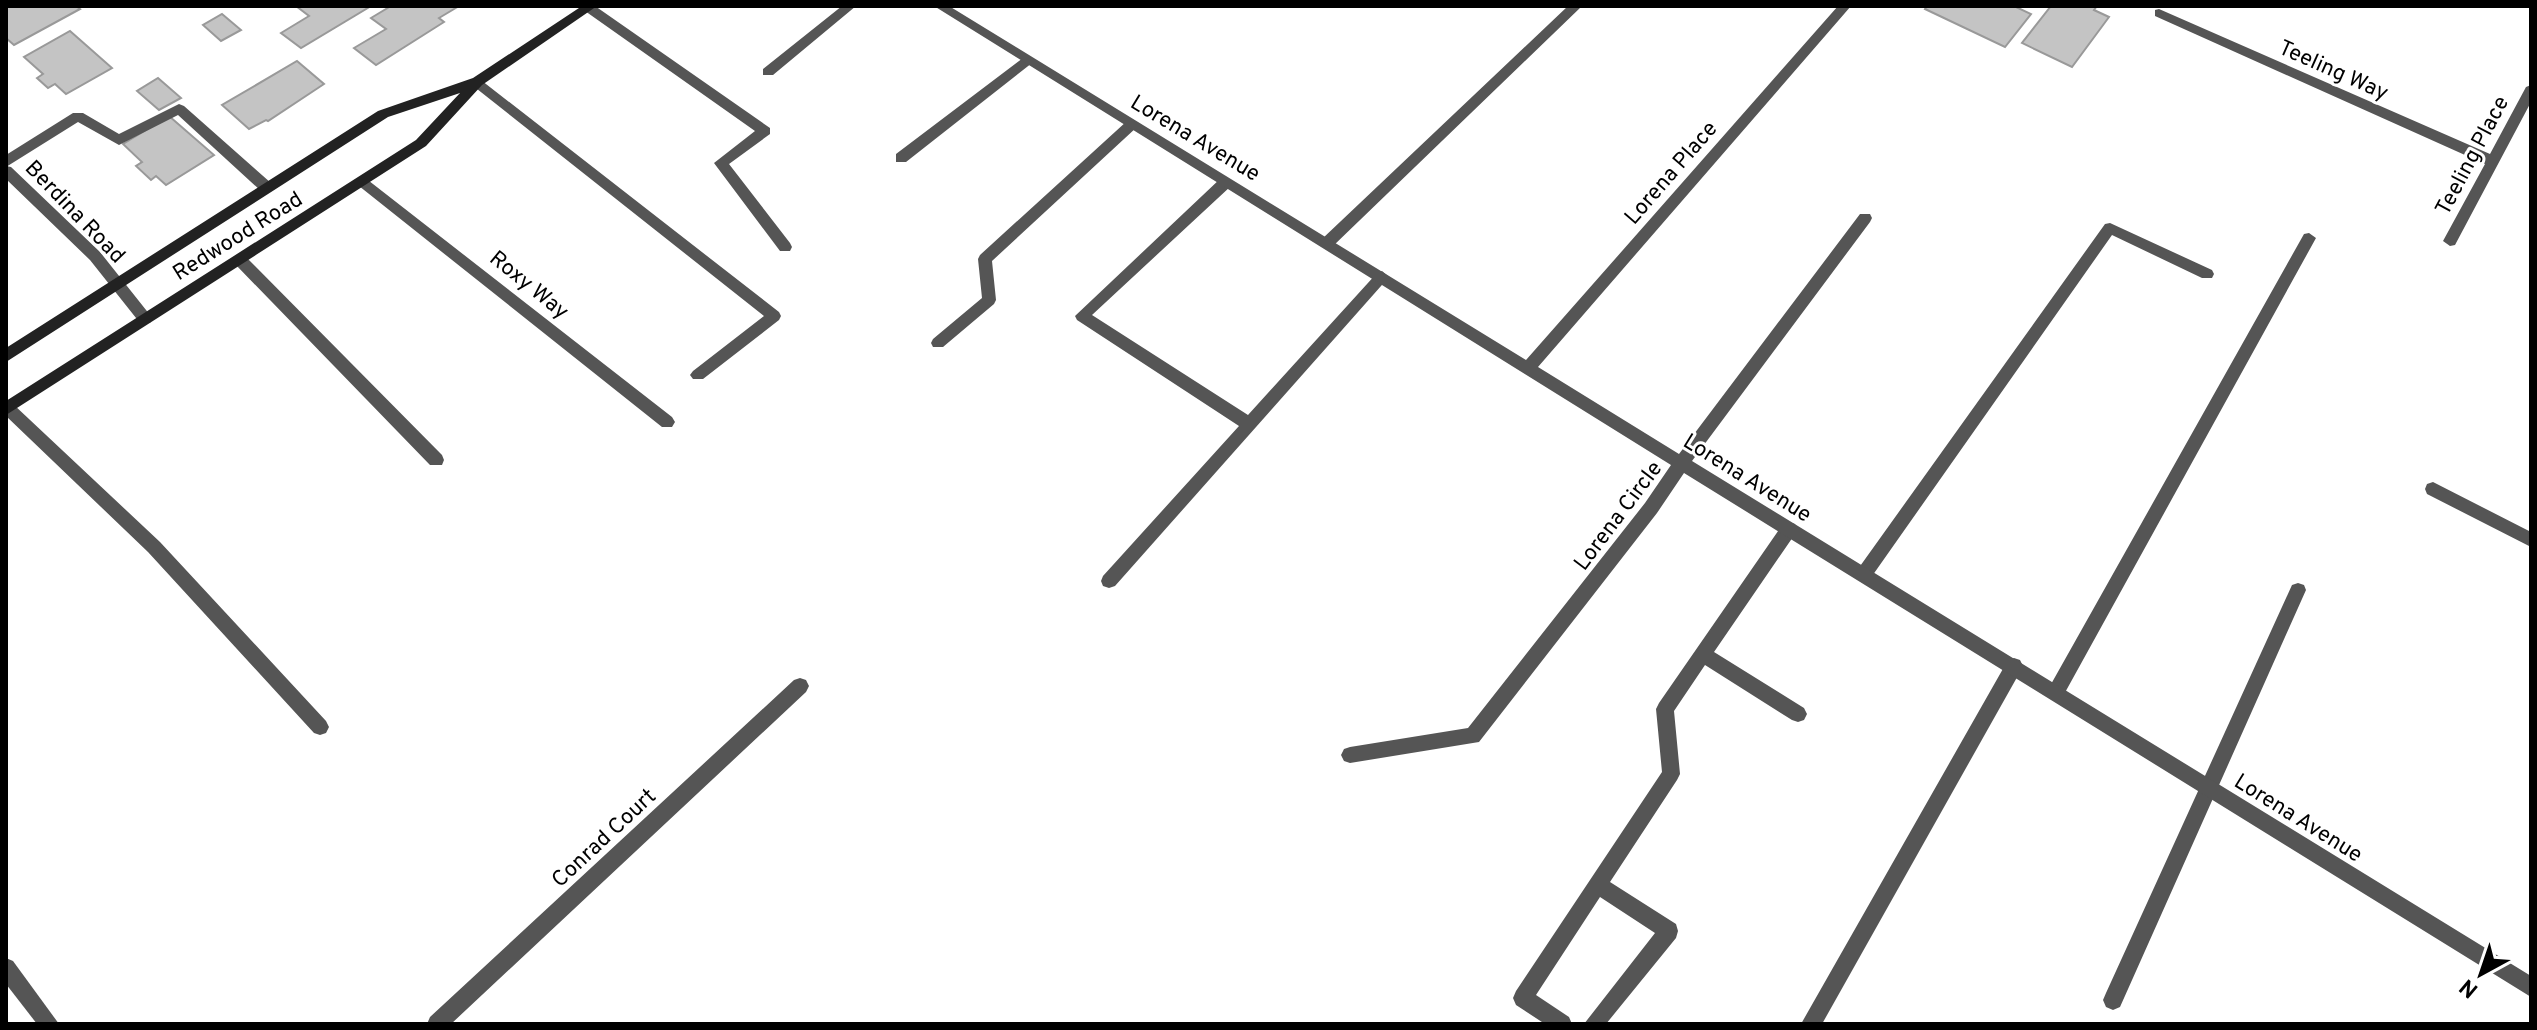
<svg xmlns="http://www.w3.org/2000/svg" width="2537" height="1030" font-family="Overpass,sans-serif">
<style>
.building{fill:#c4c4c4;stroke:#999;stroke-width:2}
.lines{fill:none;stroke-linecap:round;stroke-linejoin:round}
.service{fill:#555;fill-rule:evenodd}
.minor{fill:#555;fill-rule:evenodd}
.tertiary{fill:#555;fill-rule:evenodd}
.secondary{fill:#222;fill-rule:evenodd}
.labels{text-anchor:middle;stroke-width:6;stroke-linejoin:round;paint-order:stroke}
.street-label{font-size:22px;fill:#000;stroke:#fff}
</style>
<rect width="100%" height="100%" fill="#fff"/>
<!-- building -->
<path class="building" d="M 6,6 L 76,6 L 80,9 L 14,45 L 6,38 Z
M 296,6 L 371,6 L 301,48 L 281,33 L 309,16 Z
M 391,6 L 459,6 L 439,18 L 444,22 L 376,65 L 354,48 L 386,29 L 371,18 Z
M 1927,6 L 2014,6 L 2031,14 L 2005,47 L 1925,9 Z
M 2051,6 L 2097,6 L 2094,10 L 2109,17 L 2072,67 L 2022,43 Z
M 222,14 L 241,30 L 221,41 L 203,25 Z
M 70,31 L 112,68 L 66,94 L 55,84 L 48,88 L 37,78 L 43,74 L 24,57 Z
M 297,61 L 324,84 L 268,121 L 266,120 L 249,129 L 222,105 Z
M 158,78 L 181,98 L 159,110 L 137,91 Z
M 169,116 L 214,155 L 166,185 L 156,176 L 151,180 L 136,166 L 142,162 L 123,144 Z"/>
<g class="lines">
<!-- service -->
<path class="service" d="M 584,6 L 595,6 L 770,128 L 770,134 L 729,164 L 790,243 L 792,247 L 790,251 L 780,251 L 714,163 L 755,131 L 585,11 Z
M 842,6 L 856,6 L 773,75 L 763,75 L 763,69 Z
M 1568,6 L 1581,7 L 1332,247 L 1322,247 L 1320,243 L 1322,239 Z
M 1027,55 L 1033,60 L 1032,63 L 906,162 L 896,162 L 896,154 Z
M 477,77 L 779,312 L 781,316 L 779,320 L 703,379 L 693,379 L 690,375 L 693,371 L 764,316 L 472,85 L 470,82 Z
M 179,104 L 184,106 L 271,183 L 273,187 L 271,191 L 261,191 L 178,115 L 119,145 L 78,122 L 6,167 L 6,155 L 73,113 L 83,113 L 119,134 Z
M 1132,119 L 1139,124 L 1137,127 L 992,261 L 996,300 L 994,304 L 943,347 L 933,347 L 931,343 L 933,339 L 982,298 L 978,259 L 980,255 L 1127,121 Z
M 1226,177 L 1233,182 L 1231,186 L 1092,315 L 1248,415 L 1377,273 L 1382,271 L 1389,277 L 1115,586 L 1109,588 L 1103,586 L 1101,581 L 1103,576 L 1239,426 L 1077,320 L 1075,316 L 1221,178 Z
M 2110,223 L 2212,270 L 2214,274 L 2212,278 L 2202,278 L 2112,235 L 1870,579 L 1864,581 L 1858,579 L 1856,574 L 1858,569 L 2105,224 Z
M 2309,233 L 2316,238 L 2062,698 L 2056,700 L 2050,698 L 2047,692 L 2050,686 L 2304,234 Z
M 240,254 L 245,256 L 442,455 L 444,460 L 442,465 L 430,465 L 235,264 L 233,260 L 235,256 Z
M 6,402 L 13,404 L 160,542 L 326,721 L 329,727 L 326,733 L 320,735 L 314,733 L 148,552 L 6,416 Z
M 2433,482 L 2531,532 L 2531,547 L 2427,494 L 2425,489 L 2427,484 Z
M 1789,522 L 1795,524 L 1797,529 L 1795,534 L 1714,652 L 1804,708 L 1807,714 L 1804,720 L 1798,722 L 1792,720 L 1705,665 L 1674,711 L 1680,774 L 1677,780 L 1610,882 L 1676,924 L 1678,931 L 1676,938 L 1606,1024 L 1584,1024 L 1655,933 L 1600,897 L 1536,995 L 1569,1017 L 1572,1024 L 1545,1024 L 1516,1005 L 1513,998 L 1516,991 L 1662,772 L 1656,709 L 1659,703 L 1783,524 Z
M 2298,583 L 2304,585 L 2306,590 L 2120,1007 L 2113,1010 L 2106,1007 L 2103,1000 L 2106,993 L 2292,585 Z
M 2014,658 L 2020,660 L 2023,666 L 2020,672 L 1822,1024 L 1801,1024 L 2008,660 Z"/>
<!-- minor -->
<path class="minor" d="M 934,6 L 949,6 L 1526,360 L 1838,6 L 1851,6 L 1538,367 L 1679,454 L 1860,214 L 1870,214 L 1872,218 L 1870,222 L 1692,461 L 2531,976 L 2531,997 L 1684,473 L 1657,513 L 1479,742 L 1350,763 L 1344,761 L 1341,755 L 1344,749 L 1350,747 L 1468,728 L 1645,503 L 1671,465 Z
M 2159,9 L 2490,154 L 2526,87 L 2531,85 L 2531,102 L 2455,245 L 2450,246 L 2443,241 L 2485,164 L 2155,16 L 2155,10 Z
M 6,166 L 11,167 L 100,252 L 150,315 L 152,319 L 150,323 L 140,323 L 90,260 L 6,179 Z
M 364,177 L 672,417 L 675,422 L 672,427 L 662,427 L 359,186 L 357,182 Z
M 800,678 L 806,680 L 809,686 L 806,692 L 451,1024 L 427,1024 L 430,1017 L 794,680 Z"/>
<!-- tertiary -->
<path class="tertiary" d="M 6,958 L 13,961 L 59,1024 L 37,1024 L 6,984 Z"/>
<!-- secondary -->
<path class="secondary" d="M 582,6 L 597,6 L 482,85 L 426,146 L 6,415 L 6,401 L 416,140 L 460,93 L 388,117 L 6,362 L 6,348 L 378,111 L 473,78 Z"/>
</g>
<g class="labels">
<!-- street labels -->
<g class="street-label">
<text transform="translate(2334 69) rotate(24)" y="8">Teeling Way</text>
<text transform="translate(1196 137) rotate(31)" y="8">Lorena Avenue</text>
<text transform="translate(2471 155) rotate(-62)" y="8">Teeling Place</text>
<text transform="translate(1670 172) rotate(-49)" y="8">Lorena Place</text>
<text transform="translate(76 211) rotate(46)" y="8">Berdina Road</text>
<text transform="translate(237 235) rotate(-32)" y="8">Redwood Road</text>
<text transform="translate(530 284) rotate(39)" y="8">Roxy Way</text>
<text transform="translate(1748 477) rotate(32)" y="8">Lorena Avenue</text>
<text transform="translate(1617 515) rotate(-53)" y="8">Lorena Circle</text>
<text transform="translate(2299 817) rotate(32)" y="8">Lorena Avenue</text>
<text transform="translate(603 837) rotate(-43)" y="8">Conrad Court</text>
</g>
</g>
<!-- border -->
<rect width="2537" height="1030" fill="none" stroke="#000000" stroke-width="16"/>
<!-- north arrow -->
<g transform="translate(2481 974) rotate(220)" stroke="#ffffff" stroke-width="6" paint-order="stroke">
<path d="M0-6L14 30L0 20L-14 30Z" fill="#000000"/>
<text y="-12" font-size="22" font-weight="bold" text-anchor="middle" fill="#000000">N</text>
</g>
</svg>
